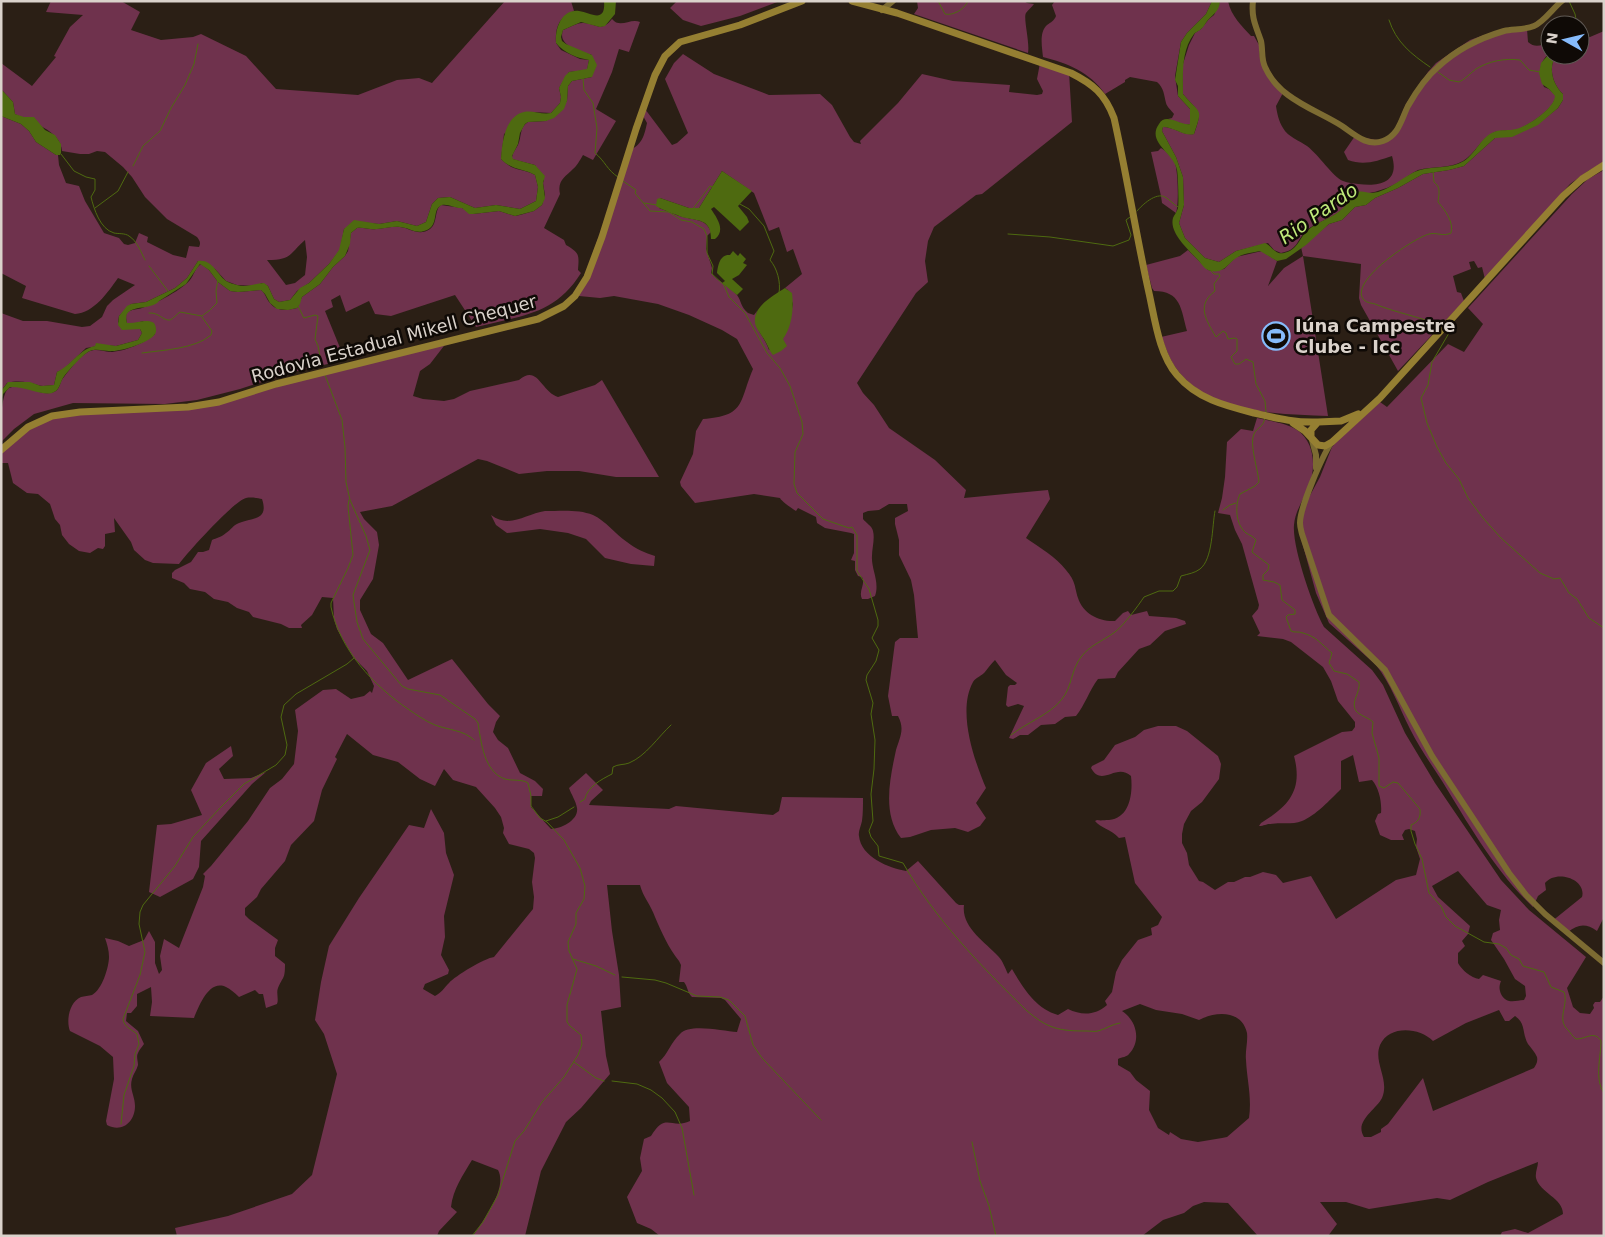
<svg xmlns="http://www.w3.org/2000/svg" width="1605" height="1237" font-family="'DejaVu Sans',sans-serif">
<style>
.green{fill:#6f324d;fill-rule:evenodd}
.water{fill:#4e6a10}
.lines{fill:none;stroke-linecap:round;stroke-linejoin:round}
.stream{stroke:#4e6a10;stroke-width:1}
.secondary{stroke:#7c6b32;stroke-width:6}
.primary{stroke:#957f32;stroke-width:7}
.labels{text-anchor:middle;stroke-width:5;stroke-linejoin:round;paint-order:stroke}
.poi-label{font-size:18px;font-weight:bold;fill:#dad2cb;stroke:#0f0a06;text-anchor:start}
.street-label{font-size:18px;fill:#dad2cb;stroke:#0f0a06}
.water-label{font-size:19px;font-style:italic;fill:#bfe97a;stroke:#0f0a06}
</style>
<rect width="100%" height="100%" fill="#2b1f15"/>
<!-- green -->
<path class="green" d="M 51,1 L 121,1 L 140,12 L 131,30 L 161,40 L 193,37 L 201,34 L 246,56 L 276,89 L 358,95 L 397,80 L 419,78 L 432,83 L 505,1 L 571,1 L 574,11 C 559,17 555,27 556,43 L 561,50 L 580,59 L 589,60 L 587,70 L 569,72 L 559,88 L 561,97 L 560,103 L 551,113 L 532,112 L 504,134 L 501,159 C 515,173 521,167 535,175 L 538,187 L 536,201 L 520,209 L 496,205 L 475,208 L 450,197 L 438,198 L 432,204 L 426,222 L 417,226 L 397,221 L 379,224 L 360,222 L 344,229 L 340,250 L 329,264 L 309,283 L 297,291 L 290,300 L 279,302 L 274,299 L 268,286 L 262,283 L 255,286 L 237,285 L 226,281 L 215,269 L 198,261 L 187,278 L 175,288 L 146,302 L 131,304 L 119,316 L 118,322 L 122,329 L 140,329 L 142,333 L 138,340 L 116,346 L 104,345 L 86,348 L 64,369 L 57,372 L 54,385 C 49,385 43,387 38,385 C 28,382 18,380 7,383 L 1,391 L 1,313 L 23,321 L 47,321 L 82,327 L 90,326 L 102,317 L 107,306 L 113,300 L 135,285 L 118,278 C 108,292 94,313 75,314 L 22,298 L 26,286 L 1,273 L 1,116 L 21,124 L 29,131 L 36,142 L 56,155 L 58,155 L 59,165 L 66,183 L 79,186 L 85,201 L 104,233 L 119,238 L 124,244 L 128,245 L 135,243 L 139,233 L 148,237 L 147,242 L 173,255 L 186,258 L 189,246 L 199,247 C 201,243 200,241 197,237 L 167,219 L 145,197 L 132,177 L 123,167 L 105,152 L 97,151 L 89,154 L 80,154 L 62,151 C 61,130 30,122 15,114 L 13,102 L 1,89 L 1,63 L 32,86 L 56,57 L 54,56 L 70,27 L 83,15 L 46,12 ZM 305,240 L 307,257 L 305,275 L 295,283 L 286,285 L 267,260 C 292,260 289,254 305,240 Z
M 677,1 L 780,1 L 740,16 L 701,26 L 683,20 L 670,8 Z
M 917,1 L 1024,1 L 1027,3 L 1034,4 C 1032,7 1028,10 1026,13 C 1023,18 1030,42 1028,53 L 914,14 L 918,8 Z
M 1055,1 L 1212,1 L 1206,14 L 1187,33 L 1181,42 L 1175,76 L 1176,83 L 1178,96 L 1190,109 L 1190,124 L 1186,125 L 1168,119 L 1172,118 L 1174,114 C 1171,110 1167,107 1166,103 C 1164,95 1164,88 1157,82 L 1130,77 L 1125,80 L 1125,82 L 1105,94 C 1090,72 1067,63 1043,57 C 1042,47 1039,32 1047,25 C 1051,22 1054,21 1056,16 L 1052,5 Z
M 1220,1 L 1228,1 C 1231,16 1242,26 1251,36 L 1254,36 L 1259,45 L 1260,59 L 1284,91 L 1276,106 C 1277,113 1279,122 1283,128 C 1288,137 1300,141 1307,146 C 1319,155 1332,176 1343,181 C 1348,183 1353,183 1358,184 C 1379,187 1400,183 1392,156 C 1377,161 1364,166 1348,160 L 1344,152 L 1355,136 L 1377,140 L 1385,138 L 1394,132 L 1406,104 L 1428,72 L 1436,63 L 1470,40 L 1484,35 L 1527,29 L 1528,42 C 1536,49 1542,45 1550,41 L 1550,53 C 1538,62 1539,74 1544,87 L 1549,89 L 1556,96 C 1553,110 1528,126 1516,130 C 1508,132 1500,129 1493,133 C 1480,139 1475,154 1463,161 C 1449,169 1433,166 1418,170 C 1411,173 1405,179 1399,182 C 1384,191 1367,194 1351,196 C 1348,215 1319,219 1306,231 C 1296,241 1298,250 1281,253 L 1274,250 L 1268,243 L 1236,251 L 1219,262 L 1205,258 L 1185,238 L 1179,223 L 1184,205 L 1183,177 L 1176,157 L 1162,131 L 1163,127 C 1174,127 1184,136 1194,134 C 1203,109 1199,113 1183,94 L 1182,67 L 1189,45 L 1195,33 L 1201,29 L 1209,19 L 1214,15 Z
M 612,19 C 620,29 630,18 640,22 L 629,52 L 619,49 L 612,72 L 596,109 L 616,121 L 593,160 L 583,155 C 580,160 577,166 573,169 C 565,177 557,181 560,194 L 544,228 L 564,240 L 566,245 C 580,253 579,255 578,270 L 581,273 C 555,315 520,316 476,327 L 455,295 L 391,316 L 375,314 L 369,301 L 346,312 L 340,295 L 331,300 L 333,307 L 325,311 L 345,360 L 293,372 L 240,389 L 197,400 L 165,404 L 73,403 L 34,414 L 14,429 L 1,442 C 1,429 0,394 9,388 C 15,385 26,388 32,389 C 39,392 46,395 54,392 C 61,389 59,382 64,377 C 70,369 79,357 88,352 C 95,348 102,351 110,352 C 123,352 145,343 155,334 L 143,321 L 133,324 L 127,323 C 123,308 133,311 142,308 C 149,305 155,303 161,300 C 170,295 183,288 190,280 C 194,275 195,268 201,264 L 209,270 L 218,282 L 230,291 L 238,292 L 261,290 C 266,294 266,299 270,303 C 277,312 287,310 297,308 L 302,297 L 320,284 L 333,267 L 345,256 L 348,251 L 351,233 L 357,228 C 363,227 370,230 376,229 C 384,229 392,226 400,227 C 410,228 419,237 430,229 C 438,223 434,210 441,205 L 462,208 L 473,214 L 499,211 L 515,216 L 520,215 L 534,211 L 542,205 L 545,195 L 543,183 L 544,180 L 535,165 L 512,159 L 512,157 C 513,152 516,149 518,145 C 522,136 519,128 528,122 L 546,121 L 567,101 L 568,86 L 572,81 L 592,77 L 592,55 C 580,51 557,46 563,30 C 568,28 577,23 582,23 C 595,22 600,34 612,19 Z
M 1604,31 L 1604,162 L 1588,171 L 1570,184 L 1485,279 L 1482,267 L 1478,268 L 1474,261 L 1469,262 L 1471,269 L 1453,276 L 1457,292 L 1461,293 L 1464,301 L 1398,371 L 1361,305 L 1359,298 L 1361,264 L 1303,256 L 1328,416 C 1277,414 1209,414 1176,368 C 1169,359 1166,347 1161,337 L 1187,331 C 1181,309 1181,291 1154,291 L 1152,288 L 1146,265 L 1180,256 L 1188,250 L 1208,270 L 1213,271 L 1224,269 L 1236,257 L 1262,251 L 1277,261 L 1268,286 L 1284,268 L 1303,256 L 1301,247 L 1329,224 L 1342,220 L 1355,207 L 1366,205 L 1375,198 L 1398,188 L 1423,174 L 1449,170 L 1464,166 L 1495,138 L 1538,124 L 1558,108 L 1563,100 L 1563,94 C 1553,85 1547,66 1557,55 L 1580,55 L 1580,38 L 1590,37 Z
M 683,54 L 714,74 L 769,95 L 820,94 L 832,105 L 850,137 L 854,142 L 861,144 L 860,141 L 898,103 L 922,74 L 953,81 L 1010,85 L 1009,92 L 1037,95 L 1042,94 L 1043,91 L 1037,79 L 1040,63 L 1069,72 L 1072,122 L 982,194 L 976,195 L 934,227 L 928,241 L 925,261 L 928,282 L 916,293 L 857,383 L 863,393 L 874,405 L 889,428 L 935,460 L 966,490 L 964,498 L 1048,490 L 1050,499 L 1026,538 C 1039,547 1056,557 1066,570 C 1076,582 1074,585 1078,598 C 1083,614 1100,622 1115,621 L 1123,613 L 1128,611 L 1131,615 L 1147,611 L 1149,616 L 1176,618 L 1185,621 L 1186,624 L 1165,631 L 1150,645 L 1139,649 L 1118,672 L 1115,678 L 1098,679 C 1089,691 1085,705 1076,716 L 1065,717 L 1055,724 L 1041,725 L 1028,735 L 1020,735 L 1013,739 L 1009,738 L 1024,706 L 1018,704 L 1008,707 L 1006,705 L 1008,687 L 1010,685 L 1015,685 L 1017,683 L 1006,675 L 995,660 C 991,664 988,668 985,672 C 982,676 976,677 973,682 C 957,711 974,760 986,788 L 976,803 L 986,818 L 980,826 L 968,832 L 955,828 L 931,830 L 910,837 L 901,838 C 882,814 890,778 896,750 C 900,737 905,729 898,716 L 892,716 L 888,696 L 895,642 L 900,638 L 918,638 L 914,595 L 911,580 L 899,555 L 899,540 L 895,524 L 895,518 L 908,511 L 907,504 L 889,504 L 879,510 L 868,511 L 863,513 L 863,519 C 866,523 872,526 873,531 C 875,539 872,548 872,556 C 871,569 880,582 875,596 L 868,599 L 862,599 C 858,591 866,584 862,577 L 858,576 L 855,570 L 855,561 L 851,560 L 854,553 L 854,534 L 851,533 L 825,528 L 817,523 L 816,517 L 798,508 L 796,511 C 794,510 781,501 780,498 L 754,494 L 695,503 L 681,486 L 680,482 L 693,454 L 696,431 L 703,419 C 746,416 739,402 753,369 L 737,339 L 722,330 L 689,315 L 658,304 L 614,296 L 600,298 L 579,296 L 576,292 L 582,284 L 629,151 C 642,144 644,137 647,123 L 642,114 L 645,109 L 672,145 L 677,143 L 688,133 L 665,79 L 674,63 ZM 722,171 L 754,193 L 769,231 L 779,227 L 787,252 L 793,249 L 802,274 L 785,288 L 788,290 L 793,304 L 791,313 L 782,339 L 769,350 C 763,333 753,330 757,311 L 754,315 L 748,313 C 740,306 742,302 737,295 C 730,286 718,282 711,273 L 712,268 L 706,249 L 707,236 L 711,232 C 706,219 695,220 683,217 C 675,215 668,211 659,208 L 660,198 L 689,208 L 699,208 Z
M 1161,148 C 1167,152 1172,156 1175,163 C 1178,171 1179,205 1176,213 L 1162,203 L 1161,196 L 1151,152 L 1158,151 Z
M 1604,170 L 1604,917 L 1597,931 C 1586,923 1578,924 1568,932 L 1551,922 L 1582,897 C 1587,879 1556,869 1545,883 L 1546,890 L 1538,896 L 1533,907 C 1495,871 1469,825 1442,781 C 1431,764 1419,747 1410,729 C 1399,707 1391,684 1376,665 L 1329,623 L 1316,593 L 1299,531 L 1307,501 L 1320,477 L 1332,447 L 1337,441 L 1380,402 L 1387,407 L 1448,344 L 1464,352 L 1483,324 L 1468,308 L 1572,194 L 1588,179 Z
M 447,342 L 430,364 L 420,371 L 413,396 L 423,399 L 444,401 L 454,399 L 470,391 L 519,380 C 538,364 541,392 558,397 L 595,385 L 602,380 L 659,477 L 616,477 L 579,471 L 547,471 L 519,474 L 487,461 L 478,459 L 392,506 L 360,512 L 364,519 L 377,532 L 379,545 L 373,579 L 360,600 L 360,610 L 371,634 L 383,643 L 408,680 L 452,659 L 488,704 L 500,716 L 496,722 L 493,732 L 498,740 L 508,748 L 520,773 L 535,781 L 543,789 L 542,796 L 531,796 L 531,807 L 551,829 C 561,829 579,820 577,808 C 576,801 571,794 569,788 L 586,773 L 603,790 L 591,801 L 589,805 L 669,809 L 676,806 L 773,815 L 779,811 L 782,797 L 863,798 C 863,806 863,813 862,821 C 861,826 858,832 859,836 C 861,857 889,868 906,871 L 918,861 L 956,903 L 959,905 L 964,905 C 961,927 985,942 998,956 C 1003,961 1005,968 1008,974 L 1012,969 C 1023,988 1036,1009 1058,1015 L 1068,1009 C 1082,1016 1096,1015 1107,1005 L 1105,1001 L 1112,992 L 1116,972 L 1122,960 L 1138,940 L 1152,935 L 1151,928 L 1158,925 L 1162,917 L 1135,883 L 1125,837 L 1119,838 C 1111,829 1100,828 1095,821 L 1097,820 C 1101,821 1104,820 1109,820 C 1130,818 1133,793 1131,776 C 1116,762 1102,788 1091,768 L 1092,766 L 1104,760 L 1115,745 L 1135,737 L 1144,730 L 1158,726 L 1176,726 L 1187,731 L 1218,756 L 1221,764 L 1219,779 L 1202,802 L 1191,811 L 1184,824 L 1182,834 L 1182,843 L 1187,853 L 1189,865 L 1199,881 L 1203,882 L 1215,890 L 1228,882 L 1234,882 L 1245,877 L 1250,877 L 1263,872 L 1276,875 L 1283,883 L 1311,876 L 1336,919 L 1396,880 L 1416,875 L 1420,859 L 1416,847 L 1417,839 L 1415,831 L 1409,829 L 1405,830 L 1402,835 L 1404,840 L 1391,840 L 1380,835 L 1375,821 L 1378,814 L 1381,813 C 1382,802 1379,788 1372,780 L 1359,782 L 1353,755 L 1341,761 L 1341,789 C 1331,799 1315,816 1302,821 C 1292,825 1280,822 1270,824 C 1266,824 1264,826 1259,826 L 1261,823 C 1289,806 1303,790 1294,756 L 1342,732 L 1352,731 L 1355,727 L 1355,722 L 1338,701 L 1331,681 L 1323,667 L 1291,642 L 1283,639 L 1257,636 L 1260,633 L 1252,616 L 1258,609 L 1259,605 L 1242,544 L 1235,530 L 1230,515 L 1218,513 L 1222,498 L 1225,477 L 1227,442 L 1241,429 L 1253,431 L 1257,418 C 1270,421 1286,423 1297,430 C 1315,442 1316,468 1309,486 C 1304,499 1295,511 1294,525 C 1292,547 1313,607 1324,627 L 1372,670 L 1383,685 L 1405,733 L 1435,783 L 1501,880 L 1529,910 L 1586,957 L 1567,988 L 1573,1007 L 1580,1013 L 1590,1014 L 1594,1008 L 1593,1005 L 1595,1002 L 1600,1002 L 1604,996 L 1604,1236 L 1500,1236 L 1502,1232 L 1515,1229 L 1528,1233 L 1563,1214 C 1563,1198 1540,1193 1536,1178 C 1535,1172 1538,1167 1538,1162 L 1488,1182 L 1450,1200 L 1437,1198 L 1369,1209 L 1346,1202 L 1320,1202 L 1337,1224 L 1328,1236 L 1258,1236 L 1228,1203 L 1204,1202 L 1193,1206 L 1184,1213 L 1163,1220 L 1142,1236 L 660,1236 L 651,1229 L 637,1223 L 627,1197 L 642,1171 L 640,1158 L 644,1139 L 651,1136 C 666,1111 671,1130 690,1121 L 689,1107 L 667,1083 L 659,1062 C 668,1054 671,1042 680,1034 C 689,1023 723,1031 737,1032 L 741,1019 L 725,1000 L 721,998 L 692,997 C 687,992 688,987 684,982 L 679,982 L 681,965 L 679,961 C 668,947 662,933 655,917 C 651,905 643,897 640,885 L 607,885 L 612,931 L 619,975 L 621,1007 L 601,1011 L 606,1056 L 610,1074 L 581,1108 L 566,1122 L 541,1171 L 525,1236 L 473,1236 C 483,1221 508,1188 498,1170 L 472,1160 C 463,1175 453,1189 451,1207 L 457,1212 L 439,1231 L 437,1236 L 177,1236 L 175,1228 L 228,1216 L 292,1194 L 312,1175 L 337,1074 L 324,1034 L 315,1020 L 321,982 L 329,946 L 359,898 L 409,825 L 424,828 L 431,809 L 444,833 L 446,853 L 454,875 L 444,916 L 445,937 L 441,955 L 449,970 L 448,974 L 425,984 L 423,989 L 435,996 C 442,992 444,988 449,983 C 455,976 485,958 494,957 L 533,909 L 534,897 L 532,882 L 535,858 L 534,853 L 529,849 L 509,844 L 503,833 L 504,828 L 501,817 L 495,808 L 476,787 L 453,780 L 444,769 L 435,786 L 420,779 L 398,762 L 373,755 L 347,734 L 335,757 L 337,759 L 322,790 L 314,821 L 291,845 L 285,861 L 261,889 L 257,897 L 245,908 L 245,915 L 249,919 L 278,940 L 275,948 L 275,956 L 285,964 C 285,980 283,976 278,988 C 276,993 279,999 277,1004 L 266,1008 L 263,994 L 259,994 L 255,990 L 239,997 C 235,993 230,989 226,987 C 209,979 199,1006 194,1018 L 150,1016 L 152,1002 L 151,987 L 137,994 L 137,1006 L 131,1013 L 127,1013 L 126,1021 L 138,1031 L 144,1044 C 142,1047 139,1050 138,1053 C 136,1056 138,1061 138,1065 C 137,1070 133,1074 132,1079 C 129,1089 135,1096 135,1106 C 135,1122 122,1133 107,1125 L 106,1121 L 114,1079 L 113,1057 L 100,1046 L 70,1031 C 66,1021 69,1002 81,997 C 84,996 89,996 92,995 C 102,990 109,967 109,957 C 109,950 107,944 105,938 L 118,941 L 129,946 L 144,940 L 149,931 L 155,942 L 155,963 L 159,974 L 162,970 L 160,956 L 164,939 L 179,948 L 203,887 L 205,876 L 203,874 L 211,866 L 248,821 L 270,788 L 282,779 L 294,764 L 298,731 L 295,710 L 323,690 L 336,689 L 351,699 L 364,696 L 370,691 L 372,693 L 374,686 L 367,671 L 353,657 L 337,629 L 334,619 L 333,598 L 322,597 L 312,615 L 301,625 L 302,628 L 289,628 L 281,624 L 253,617 L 249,612 L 237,608 L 228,602 L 214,599 L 205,592 L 190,589 L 184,583 L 172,578 L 172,573 L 175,570 L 191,562 L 198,552 L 203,552 L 209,550 L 212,540 C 216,538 222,537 226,533 C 231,530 233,525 239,523 C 253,518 269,520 262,499 C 258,498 251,497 246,498 C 235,500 187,553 179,564 L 153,563 L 145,560 L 134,550 L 131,542 L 114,518 L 115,532 L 105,534 L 105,546 L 103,549 L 98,548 L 90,553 L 79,551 L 69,544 L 62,535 L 60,525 L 55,519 L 50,504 L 38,494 L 27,493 L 13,483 L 8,463 L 1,463 L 1,452 L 9,443 L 48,416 L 186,409 ZM 1458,871 L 1487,905 L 1501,910 L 1499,920 L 1500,930 L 1493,933 L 1491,940 L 1504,959 L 1515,979 L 1525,986 L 1526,996 L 1524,1000 C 1514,1001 1506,1004 1501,994 C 1499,989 1499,986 1501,981 L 1483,975 L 1479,979 C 1471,978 1462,970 1458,963 L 1458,953 L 1465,946 L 1462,941 L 1468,934 L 1470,926 L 1438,897 L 1432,886 ZM 1140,1004 L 1156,1010 L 1182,1014 L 1199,1020 C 1216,1011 1242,1010 1247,1033 C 1248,1042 1245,1052 1246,1060 C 1247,1081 1252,1097 1249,1118 L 1227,1137 L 1222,1138 L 1198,1142 L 1181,1139 L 1170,1132 L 1169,1135 L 1158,1128 L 1149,1110 L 1150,1091 L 1136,1080 L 1130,1072 L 1118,1065 L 1118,1059 C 1122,1057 1127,1057 1129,1054 C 1142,1040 1136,1020 1122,1011 ZM 1499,1010 L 1505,1021 L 1509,1021 L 1515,1016 C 1526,1023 1522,1034 1528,1044 C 1531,1048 1535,1052 1537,1057 C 1538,1062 1536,1065 1534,1068 L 1433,1111 L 1423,1078 L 1388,1124 L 1381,1129 L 1381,1132 L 1371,1137 L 1364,1137 C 1354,1121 1376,1110 1382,1098 C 1390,1079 1373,1063 1380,1045 C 1389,1025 1419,1027 1433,1041 L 1466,1023 Z
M 545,511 C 560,511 579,509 593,515 C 606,521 615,534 627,542 C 636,549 645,553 655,556 L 654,566 L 631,564 L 605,558 L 586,539 L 568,533 L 540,529 L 507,533 L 496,525 L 491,515 C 509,529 526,514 545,511 Z
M 231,746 L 233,756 L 219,769 L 224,779 L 251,778 L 266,772 L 252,784 L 201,841 L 199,867 L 193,879 L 160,897 L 149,892 L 157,825 L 171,824 L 202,815 L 191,790 L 206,763 Z"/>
<!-- water -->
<path class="water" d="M 604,1 L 616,1 L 615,14 L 605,26 L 600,27 L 581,22 L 563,30 L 561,37 L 562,41 L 566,44 L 592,55 L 597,65 L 592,77 L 572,81 L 568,86 L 567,101 L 564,109 L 554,118 L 546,121 L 528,122 L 525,124 L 520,133 L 518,144 L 512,156 L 513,159 L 535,165 L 545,176 L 543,183 L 545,198 L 542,205 L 534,211 L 515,216 L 499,211 L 473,214 L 469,214 L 462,208 C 455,209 444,201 439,207 C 433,212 438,225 427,230 C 416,235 411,228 400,227 C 393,226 384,229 377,229 C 370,230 363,227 357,228 L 351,233 L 350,244 L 345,256 L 333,267 L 320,284 L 302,297 L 300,304 L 297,308 L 288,310 L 277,309 L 270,303 L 265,294 L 261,290 L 238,292 L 230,291 L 218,282 L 209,270 L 200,264 L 186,284 L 159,301 C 151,312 121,302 127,323 C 136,324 146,318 154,323 C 156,326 157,331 155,334 C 151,342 122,351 113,351 C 105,352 98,348 90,351 C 84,353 66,373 63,378 C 59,385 60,390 52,393 C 42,396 24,386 10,387 L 3,394 L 1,401 L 1,391 L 8,382 L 30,382 L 41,386 L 54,385 L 57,372 C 72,365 78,350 95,346 L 96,343 L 116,346 L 138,340 L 142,333 L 140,329 L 122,330 L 118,325 L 119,316 L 127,306 L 131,304 L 146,302 L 175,288 L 187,278 L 198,261 C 212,259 217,274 226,281 C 229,283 234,284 237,285 C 247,288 256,283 264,283 L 268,286 L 274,299 L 279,302 L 290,300 L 300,288 L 309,283 L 329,264 L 339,250 L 344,229 L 354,220 L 379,224 L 397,221 L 417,226 L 426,222 L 432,204 L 438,198 L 450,197 L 475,208 L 496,205 L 520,209 L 536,201 L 538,187 L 535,175 C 523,168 511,170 501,159 C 502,143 505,116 524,112 C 532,110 542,115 551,113 L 560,103 L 561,97 L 559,88 L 565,76 L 569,72 L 587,69 L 589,60 C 577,58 564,53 556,43 C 555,29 561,9 579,11 C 591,13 606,24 604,1 Z
M 1212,1 L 1220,1 C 1219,12 1214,13 1208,20 C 1205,23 1204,27 1201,29 C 1198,32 1197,31 1194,34 C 1181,51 1183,74 1183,94 C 1201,115 1203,107 1194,134 C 1185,137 1174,127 1163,127 L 1162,131 L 1176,157 L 1183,177 L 1184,205 L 1179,223 L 1185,238 L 1205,258 L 1219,262 L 1236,251 L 1265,243 C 1272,246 1275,255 1284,253 C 1298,250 1299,238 1308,230 C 1318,221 1333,218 1343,208 C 1348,204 1350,196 1354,194 C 1361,189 1365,193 1372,193 C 1389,192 1405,174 1420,170 C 1434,166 1451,169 1464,161 C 1476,153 1481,137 1494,132 C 1501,129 1509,131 1516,129 C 1528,126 1554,109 1555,96 L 1549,89 L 1542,84 L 1539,73 L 1541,63 L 1550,53 L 1550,55 L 1557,55 C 1547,66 1553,85 1563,94 L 1563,100 L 1558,108 L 1538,125 L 1512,137 L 1495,138 L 1464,166 L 1449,170 L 1423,174 L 1398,188 L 1375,198 L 1366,205 L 1355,207 L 1342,220 L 1329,224 L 1306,245 L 1286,259 L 1277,261 L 1260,251 C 1253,253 1244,253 1238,257 C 1228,262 1224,276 1208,270 C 1203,268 1200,261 1195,257 C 1187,248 1169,232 1173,218 C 1174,215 1177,212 1178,208 C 1179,202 1178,175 1177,170 C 1174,153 1146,142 1159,124 C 1166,112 1180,126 1190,124 L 1190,109 L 1178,96 L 1178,86 L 1175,80 L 1181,42 L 1187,33 L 1206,14 Z
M 1,89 L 13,102 L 15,114 L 24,117 L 34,117 L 45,130 L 55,135 L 61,144 L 61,153 L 60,155 L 56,155 L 36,142 L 29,131 L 21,124 L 1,116 Z
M 722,171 L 752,191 L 738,206 L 747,217 L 749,222 L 740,231 L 714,207 L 711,209 C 717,218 726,230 715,239 L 711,239 C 711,218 697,221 682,217 C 677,215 660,209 656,206 L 657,199 L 660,198 L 689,208 L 699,208 Z
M 733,251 L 738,256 L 740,253 L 746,259 L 743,263 L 747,265 L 739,275 L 732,279 L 743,289 L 737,295 L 722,283 L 725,281 L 717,273 C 718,265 720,254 730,255 Z
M 785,288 L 792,293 C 794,308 792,327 783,339 L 787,346 L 781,351 L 773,355 C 769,350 768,346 765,341 C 762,335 756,329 755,323 C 753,306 773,296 785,288 Z"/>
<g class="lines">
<!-- stream -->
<path class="stream" d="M 938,1 L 945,14 C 953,16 965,9 968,1
M 1569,1 L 1575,14 L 1577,25
M 1389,20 C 1396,42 1411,54 1430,67
M 1438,72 L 1449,80 L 1459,82 C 1466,79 1470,73 1476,69 C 1489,61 1505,58 1520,60 L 1529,70 L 1540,72
M 583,78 L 584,90 L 593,103 L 597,128 L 595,153 C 605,161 607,170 618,177
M 61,154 L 74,171 L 86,177 L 95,179 L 95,190 L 91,197 C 94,209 100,229 114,233 C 119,234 125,233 129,236 C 137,241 141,252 145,260
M 133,166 L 143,146 L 160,131 L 171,108 L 185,85 L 194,64 L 198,44
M 1433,171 L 1434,182 C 1441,187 1439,194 1438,202 C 1445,210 1454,222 1451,233 C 1443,237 1437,232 1429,234 C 1414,238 1347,282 1364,300 C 1367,303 1372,303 1375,304 C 1396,313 1419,316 1440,326
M 623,181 L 636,190 L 635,193 L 650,211 L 669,212 L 681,220 L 692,222 L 704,229 L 707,236 L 707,253 L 713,266 L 712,274 L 724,285 L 729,297 L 745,313 L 767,353 L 780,368 L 790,386 L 802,422 L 803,434 L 795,452 L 794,484 L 797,493 L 823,519 L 849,528 L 852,527 L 857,535 L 857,571 L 869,589 L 878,620 L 878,626 L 872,638 L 879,650 L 876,661 L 867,675 L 866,680 L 873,703 L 871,714 L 875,740 L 874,769 L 871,794 L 873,821 L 869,831 L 871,837 L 878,846 L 879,856 L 903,863 C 935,919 980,965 1026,1010 C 1048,1029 1059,1031 1087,1031 C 1091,1031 1094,1032 1098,1031 C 1106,1029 1112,1024 1120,1023
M 644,203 L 657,205
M 738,203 L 749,209 L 764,226 L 774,251 L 770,260 C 777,268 781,282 779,293
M 95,208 L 118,191 L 128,172
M 692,210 L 710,186 L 713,187
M 1137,211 C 1142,205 1156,192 1165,197 C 1169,199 1173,204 1178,207
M 1008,234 L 1050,237 L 1113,246 L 1129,240 L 1131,235 L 1126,220 L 1130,217
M 149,266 L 168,291
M 1211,271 L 1214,274 L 1219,274 L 1220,276 L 1214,284 L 1215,291 C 1196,305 1206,320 1216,337 L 1223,331 L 1226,333 L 1228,339 L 1235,338 L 1237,339 L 1237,351 L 1231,357 L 1235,364 L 1239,364 L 1246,359 L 1253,362 L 1256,384 L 1265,401 L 1266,412
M 298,306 L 304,318 L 315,315 L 318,316 L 315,339 L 318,346 L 320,356
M 149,313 C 159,312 163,321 170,320 C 173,319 177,314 180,312 L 202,316 L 210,310 L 217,303 L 216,291 L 218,280
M 1448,329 L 1450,331 L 1449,333 L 1432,362 L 1428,385 L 1421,398 L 1427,423 L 1437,447 L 1446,463 L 1459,479 L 1468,498 L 1483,518 L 1501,538 L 1540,573 L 1554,579 L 1560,578 L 1569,593 L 1577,599 L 1589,618 L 1604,628
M 142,353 C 163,350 195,349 211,335 L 212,331 L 202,317
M 325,375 L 342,420 L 345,447 L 346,482 L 350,500 L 366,536 L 370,550 L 353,595 L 357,622 L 363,639 L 402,686 L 408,689 L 440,695 L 475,719 L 478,723 C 481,742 484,772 505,779 C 513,781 522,779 528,783 L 531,796 L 531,806 L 540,818 L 547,822 L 564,840 L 580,868 L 585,886 L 584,899 L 576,913 L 576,924 L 568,942 L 569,951 L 577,969 L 567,1005 L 567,1022 L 570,1026 L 581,1035 L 582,1044 L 578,1055 L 564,1077 L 542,1102 L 524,1131 L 515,1141 L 498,1195 L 483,1222 L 472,1236
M 1265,418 C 1263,428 1257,427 1254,434 C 1249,443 1258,470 1259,482 L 1255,486 L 1240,494 C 1235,505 1235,524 1246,533 C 1249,535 1253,536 1256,540 L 1252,552 L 1269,565 L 1268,570 L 1263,575 L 1263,580 L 1274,582 L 1280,585 L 1282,600 L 1295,610 L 1295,614 L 1288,615 L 1286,617 L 1291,631 C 1295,633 1298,631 1303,633 C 1317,637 1321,644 1332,653 L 1329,663 L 1334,671 L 1347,674 L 1359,682 C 1361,692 1350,702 1356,711 C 1359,715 1369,718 1373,722 L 1372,733 L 1379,758 L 1379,786 L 1384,788 L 1393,782 L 1398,783 L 1420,809 C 1421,818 1418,822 1411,825 L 1411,831 L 1415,844 L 1422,859 L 1429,893 L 1441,906 L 1446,917 L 1455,926 L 1484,942 L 1499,944 L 1506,948 L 1511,955 L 1519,959 L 1523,966 L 1544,972 L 1551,987 L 1564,992 C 1569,1005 1556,1019 1568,1030 C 1571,1033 1572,1036 1576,1039 C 1587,1039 1594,1030 1601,1041 C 1601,1057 1594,1079 1604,1093
M 349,500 L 348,506 L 353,555 L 348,568 L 331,603 L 331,607 C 340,650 373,685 408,709 C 417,715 425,721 435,725 C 448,730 464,730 474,740
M 1223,510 L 1230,505 L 1236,503
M 1011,735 C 1026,723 1051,714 1062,699 C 1072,687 1071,670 1081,657 C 1090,645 1103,641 1115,632 C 1124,625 1138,606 1144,597 L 1159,591 L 1173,591 L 1177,587 L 1181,576 C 1188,574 1195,573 1200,569 C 1213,559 1212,526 1215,511
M 580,802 L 585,799 C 587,787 602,779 612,774 L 613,767 C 618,764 624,765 629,763 C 646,756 658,737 671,725
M 546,821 L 558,817 L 574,807
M 573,959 L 596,966 L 615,975
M 622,977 L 655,980 L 666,983 L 697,996 L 720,997 L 729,1000 L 745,1016 L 753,1045 L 762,1058 L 821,1120
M 574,1062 L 596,1078 L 604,1081
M 612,1081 L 637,1084 L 651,1090 L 662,1098 L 675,1112 L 682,1128 L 694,1195
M 121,1124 L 124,1095 L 134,1066 L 135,1054 L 139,1044 L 137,1034 C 131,1029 124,1027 123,1019 L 140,975 L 145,952 L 139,924 L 140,912 L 143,905 L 175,866 L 193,837 L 220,808 L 244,784 L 276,765 L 285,755 L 287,745 L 281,717 L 284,705 L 296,694 L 347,664 L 354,658
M 972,1142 L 980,1181 L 989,1206 L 996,1236"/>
<!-- secondary -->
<path class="secondary" d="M 1253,1 C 1251,18 1256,26 1261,41 C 1263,50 1261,59 1265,67 C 1279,99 1315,109 1342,126 C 1354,134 1367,147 1383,141 C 1399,135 1401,120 1408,106 C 1416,92 1426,77 1438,67 C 1456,50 1480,38 1504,31 C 1513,29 1525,30 1534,26 C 1544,22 1553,8 1562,1
M 882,10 L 893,1
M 1312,440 L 1316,455 L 1316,468
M 1331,443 C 1322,457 1300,507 1300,523 C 1300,527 1301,530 1302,534 L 1329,615 L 1385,670 L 1432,756 L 1509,873 L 1526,895 L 1545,914 L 1604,963"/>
<!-- primary -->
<path class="primary" d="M 852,1 L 897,13 L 1071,73 C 1093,84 1105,94 1114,118 C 1127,176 1136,235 1149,293 C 1155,320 1159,354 1177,375 C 1197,399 1226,406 1254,413 C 1276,418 1295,423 1318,422
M 1293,423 L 1305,431 L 1318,445 L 1325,446 L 1332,442 L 1380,398 L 1563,196 L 1582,179 L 1604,165
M 1311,437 L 1311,430 L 1318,422 L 1341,421 L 1358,414
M 1,450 L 28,427 L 52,416 L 80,412 L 188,407 L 219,402 L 276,384 L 538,319 L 564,306 L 575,296 L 587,277 L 602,237 L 636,129 L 655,75 L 665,56 L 680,42 L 740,25 L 802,1"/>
</g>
<!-- icons -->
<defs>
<g id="stadium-ring" transform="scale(1.4375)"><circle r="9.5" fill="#0f0a06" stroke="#86bbfb" stroke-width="1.5"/><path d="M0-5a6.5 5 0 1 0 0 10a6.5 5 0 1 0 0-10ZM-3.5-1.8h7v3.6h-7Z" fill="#86bbfb"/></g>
</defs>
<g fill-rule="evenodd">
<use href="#stadium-ring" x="1276" y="336"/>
</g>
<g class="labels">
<!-- poi labels -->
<g class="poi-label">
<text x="1295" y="332">Iúna Campestre<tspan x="1295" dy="21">Clube - Icc</tspan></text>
</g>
<!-- street labels -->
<g class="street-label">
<text transform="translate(394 339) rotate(-15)" y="6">Rodovia Estadual Mikell Chequer</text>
</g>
<!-- water labels -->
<g class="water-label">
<text transform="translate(1318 213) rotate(-35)" y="7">Rio Pardo</text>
</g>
</g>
<!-- border -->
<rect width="1605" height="1237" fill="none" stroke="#dad2cb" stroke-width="5"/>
<!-- north arrow -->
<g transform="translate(1565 40) rotate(278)"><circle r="24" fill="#0f0a06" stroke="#605a55"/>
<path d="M0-4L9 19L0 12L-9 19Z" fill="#86bbfb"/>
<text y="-8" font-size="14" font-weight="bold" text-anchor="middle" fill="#dad2cb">N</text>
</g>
</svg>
